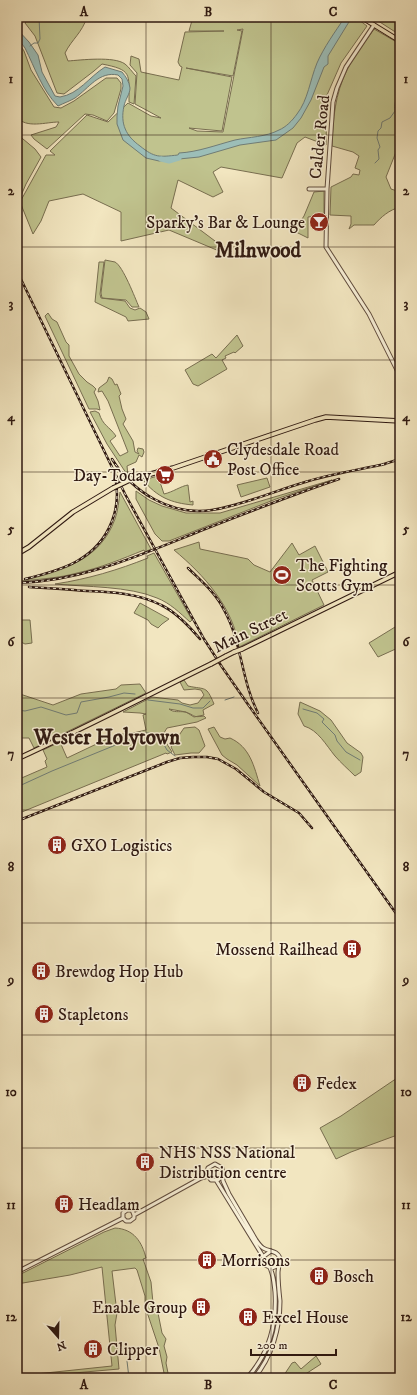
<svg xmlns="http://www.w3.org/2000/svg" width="417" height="1395" font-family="'IM FELL DW Pica',serif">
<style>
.green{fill:#c0c38e;stroke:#786e50;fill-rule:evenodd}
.water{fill:#9cbeb8;stroke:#707c75}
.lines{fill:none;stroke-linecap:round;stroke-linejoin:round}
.stream{stroke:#707c75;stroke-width:1}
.river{stroke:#9cbeb8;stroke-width:5}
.minor-casing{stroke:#604c3d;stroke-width:5}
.major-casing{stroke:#2f1911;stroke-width:5.5}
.minor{stroke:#f7efd6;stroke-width:3}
.major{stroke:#f2e6c0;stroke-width:3.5}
.rail-casing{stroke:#2f1911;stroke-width:2.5}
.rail{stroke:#f7efd6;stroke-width:1;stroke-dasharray:3;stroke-linecap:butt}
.major-bridge-casing{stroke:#2f1911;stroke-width:5.5;stroke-linecap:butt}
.major-bridge{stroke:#f2e6c0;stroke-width:3.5}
.grid{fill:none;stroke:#2f1911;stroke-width:1;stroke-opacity:0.55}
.labels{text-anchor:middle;stroke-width:3;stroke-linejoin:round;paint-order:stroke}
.street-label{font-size:17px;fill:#2f1911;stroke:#f7efd6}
.poi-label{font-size:17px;fill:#2f1911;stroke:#f7efd6;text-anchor:start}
.district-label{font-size:21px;font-weight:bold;fill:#2f1911;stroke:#f7efd6}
.neatline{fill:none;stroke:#2f1911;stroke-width:1.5}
.grid-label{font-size:13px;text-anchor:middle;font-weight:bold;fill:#2f1911}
</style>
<rect width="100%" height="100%" fill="#f2e6c0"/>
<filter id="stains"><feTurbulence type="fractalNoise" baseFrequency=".005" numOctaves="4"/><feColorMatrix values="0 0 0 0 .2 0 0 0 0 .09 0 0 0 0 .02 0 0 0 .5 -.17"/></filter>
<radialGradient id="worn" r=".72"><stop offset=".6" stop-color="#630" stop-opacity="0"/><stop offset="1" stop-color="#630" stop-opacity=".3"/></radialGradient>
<!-- green -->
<path class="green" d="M 30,17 L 87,17 C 82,33 72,39 65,53 L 68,61 C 81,60 114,56 125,64 C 129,67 132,72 136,76 L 134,104 L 129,102 C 129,73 132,70 102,64 L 94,71 L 64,94 L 57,93 L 35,36 L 25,23 Z
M 193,17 L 355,17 L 367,26 L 341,63 L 327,95 L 326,145 L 305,137 L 297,143 L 282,178 L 221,167 L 213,172 L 223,192 L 213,197 L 178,180 L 171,208 L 223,247 L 219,251 L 169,230 L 121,241 L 121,212 L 83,194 L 49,201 L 41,221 L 33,234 L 20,202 L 46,155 L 55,155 L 50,151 L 87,115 L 108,122 L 128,103 L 151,116 L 161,118 L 135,104 L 137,73 L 130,65 L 131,56 L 139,59 L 141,72 L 179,80 L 182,67 L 180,66 L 178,62 L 185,32 L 224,31 L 189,31 ZM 243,29 L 223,132 L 197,131 L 189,128 L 222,131 L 232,77 L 186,68 L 233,76 L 242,31 L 237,30 Z
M 372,17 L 400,17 L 400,35 Z
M 374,29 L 400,44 L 400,142 L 386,177 L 391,189 L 400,192 L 400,207 C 389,210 381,217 374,225 L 354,225 L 349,229 L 351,224 L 351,216 L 330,215 L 331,187 L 351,177 L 353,174 L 359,175 L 360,170 L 355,168 L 359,156 L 353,152 L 332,146 C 333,119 335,94 347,70 C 354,56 365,42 374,29 Z
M 17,40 L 24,51 L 31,70 L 54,107 L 61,108 L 74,101 L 106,78 L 117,78 L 121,83 L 121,89 L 114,113 L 107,121 L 93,115 L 85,114 L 47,149 L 34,139 L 31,135 L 56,127 L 59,122 C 46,122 26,129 17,117 Z
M 17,134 L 35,149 L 41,157 L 26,184 L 17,205 Z
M 324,191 L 324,215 L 308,217 L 308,238 L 294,231 L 304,216 L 314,192 Z
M 105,260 C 108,261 112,261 115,262 C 123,266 135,298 139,307 L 132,307 L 126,300 L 102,298 L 101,293 Z
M 99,262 L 104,262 L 100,294 L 101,298 L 125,301 L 130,308 L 135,310 L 140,308 L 146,312 L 149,319 L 128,321 L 126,317 L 95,302 Z
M 48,313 L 52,319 L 57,322 L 66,342 L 69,345 L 69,356 L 79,374 L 87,382 L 93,386 L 96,389 L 94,392 L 98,401 L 100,410 L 97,409 L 89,409 L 45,316 Z
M 237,335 L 243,346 L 235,353 L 234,352 L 225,356 L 226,358 L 222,360 L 227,369 L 198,386 L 193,384 L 185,370 L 212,354 L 216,358 Z
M 109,377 L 112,379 L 115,385 L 117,384 L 121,394 L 119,396 L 122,409 L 126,419 L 123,424 L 133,441 L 135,452 L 139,454 L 137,451 L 138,448 L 143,449 L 144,452 L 142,457 L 139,455 L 136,462 L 127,466 L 128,476 L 107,444 L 90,412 L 95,411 L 99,413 C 103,426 109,426 116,436 L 110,441 L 120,456 L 128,452 L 108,401 L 102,391 L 98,392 L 99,388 L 107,382 Z
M 158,476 L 164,494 C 173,492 181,486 188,485 L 190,502 L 193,501 L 193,505 C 171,503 157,497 143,480 Z
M 267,478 L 270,487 L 241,497 L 237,485 Z
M 332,480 L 276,499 L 169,541 L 162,541 L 155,534 L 136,499 L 136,491 L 149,500 L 162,506 L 186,513 L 220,513 Z
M 120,492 L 151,549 L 145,552 L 144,550 C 122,559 100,568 77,573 C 59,578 41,579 22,581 C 61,571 100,561 115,519 C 118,511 119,500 120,492 Z
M 199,542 L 200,549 L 248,559 L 254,565 L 270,572 L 292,543 L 299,555 L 315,546 L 328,572 L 312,580 L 324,605 L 239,647 C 233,607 204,575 174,550 Z
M 154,553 L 192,620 L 190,622 C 180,613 170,603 157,598 C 129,586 86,587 55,584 C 88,579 118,570 148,558 L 147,556 Z
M 140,603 L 169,619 L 162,624 L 158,628 L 151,624 L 148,620 L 134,613 Z
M 17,617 L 22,620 L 30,620 L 32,643 L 25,644 L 17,640 Z
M 400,624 L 400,647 L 378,657 L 369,643 Z
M 184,680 L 188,686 C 206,690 206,685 214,704 L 203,710 L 204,715 L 194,717 L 186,712 L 169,709 C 174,713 179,711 185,712 C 196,715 191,718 204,716 L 206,718 L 197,722 L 167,728 L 162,736 L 172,752 L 167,754 L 166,753 L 17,814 L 17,780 L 47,767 L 45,761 L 47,759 L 43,750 L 60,742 L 67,758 L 107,739 L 115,737 L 116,739 L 122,737 L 120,734 L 129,734 L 146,730 L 143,715 L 146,714 L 140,713 L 123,712 L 152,697 L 178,700 L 182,703 L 190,705 L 198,703 L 204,695 L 201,690 L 195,689 L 184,690 L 180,682 Z
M 140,684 L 146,693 L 34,748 L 29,738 L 17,738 L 17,693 L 53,705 L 81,694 L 116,689 L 121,685 Z
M 300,702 L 320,711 L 331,720 L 347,743 L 361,753 L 363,757 L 361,772 L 355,776 C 348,769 341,763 335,756 C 326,745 318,730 304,726 L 298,714 Z
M 195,727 L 199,730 L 205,746 L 199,753 L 191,753 L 175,755 L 171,747 L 184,728 Z
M 214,727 L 220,737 L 225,739 L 230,738 C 250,747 254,766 260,786 L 237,765 L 227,759 L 222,755 L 208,729 Z
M 400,1076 L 400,1134 L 351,1152 L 336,1159 L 320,1128 L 341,1116 Z
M 115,1228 C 134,1229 142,1242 146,1258 L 143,1259 L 151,1282 L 153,1303 L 158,1313 L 162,1333 L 166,1339 L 164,1346 L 167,1357 L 166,1363 L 169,1378 L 165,1378 L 159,1348 L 145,1306 L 145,1296 L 137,1270 L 135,1268 L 112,1271 L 117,1313 L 115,1325 L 119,1369 L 17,1378 L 17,1376 L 112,1366 L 102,1267 L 70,1275 L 17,1284 L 17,1276 L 104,1232 Z
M 316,1356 L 321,1364 L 304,1375 L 305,1378 L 282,1378 L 292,1363 L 295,1362 L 301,1369 Z"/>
<!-- water -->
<path class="water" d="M 345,17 L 352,17 L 328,56 L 328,64 L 324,67 L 311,100 L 301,118 L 293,128 L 276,140 L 240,145 L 199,157 L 159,161 L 146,158 L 123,140 L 117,124 L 117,116 L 118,106 L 123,86 L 122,79 L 118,75 C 99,71 89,88 75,98 C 70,101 64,103 58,106 C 42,90 35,68 25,48 C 23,45 20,42 18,38 C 17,36 17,32 17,29 L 29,42 L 38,55 L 42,72 L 55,96 L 60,97 C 79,94 89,77 105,67 L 122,72 C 126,77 129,81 130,88 C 130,94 125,100 124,106 C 120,124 126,136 140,146 C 155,158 159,157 178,155 L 179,153 C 198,152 216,145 235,140 C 249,137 266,137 279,130 C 286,127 292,121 297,114 C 308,100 310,80 317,63 C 324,47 335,32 345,17 Z"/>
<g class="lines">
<!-- stream -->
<path class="stream" d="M 30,46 L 34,43 L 38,43 L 40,39 L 39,17
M 400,71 L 398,74 L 400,83
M 375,163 L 379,159 L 378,150 L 380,147 L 377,138 L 378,131 L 381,128 L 382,122 L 390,118 L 395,111 C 394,105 395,99 400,95
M 148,700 L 180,704 L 193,708 L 203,708 L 210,701
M 225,700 L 234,697
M 303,709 L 317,713 L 324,719 L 322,722 L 335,735 L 337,741 L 346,752 L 360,760
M 17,710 L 25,711 L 41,707 L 66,715 L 77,713 L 81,702 L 109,697 L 124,693 L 135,694
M 155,734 L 158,734 L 167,750 L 175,756
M 17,787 L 52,771 L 145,733 L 152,733
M 127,1361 L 129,1378"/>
<!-- river -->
<path class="river" d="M 161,159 L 169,161 L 179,158"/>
<!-- minor casing -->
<g class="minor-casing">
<path id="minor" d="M 374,25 L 346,67 L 337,88 L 333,102 L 327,189 L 326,247 L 369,314 L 400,376
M 309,189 L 327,189
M 222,1176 L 218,1180 L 211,1180 L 207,1174 L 208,1168 L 215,1164 L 222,1168 L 223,1181 L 229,1194 L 256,1240 C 258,1243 260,1246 263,1248 C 269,1252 277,1250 280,1258 C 280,1263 278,1268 278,1273 C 278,1283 279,1292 280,1301 C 280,1328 272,1357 254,1378
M 216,1180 L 264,1258
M 134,1215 L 201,1178 L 208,1176
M 123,1218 L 123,1213 L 127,1210 L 132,1210 L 134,1215
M 123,1218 L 126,1221 L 130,1221 L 134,1218 L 134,1215
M 271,1251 L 264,1256 L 263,1261 L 265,1265 L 272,1268 L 279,1265
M 17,1272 L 123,1218
M 247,1378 C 269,1354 277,1324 275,1292 C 274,1284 274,1276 270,1268"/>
</g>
<!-- major casing -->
<g class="major-casing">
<path id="major" d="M 361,17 L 400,41
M 132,479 L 173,468 L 315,420 L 326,417 L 400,421
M 17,554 L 29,547 L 73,512 L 113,488
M 242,649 L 400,572
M 226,656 L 234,652
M 17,759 C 82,729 146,696 211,664"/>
</g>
<!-- minor -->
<use href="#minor" class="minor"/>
<!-- major -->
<use href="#major" class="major"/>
<!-- rail casing -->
<g class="rail-casing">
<path id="rail" d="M 17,271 L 125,494 L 204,639 L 222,667 L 247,703 L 400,919
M 112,459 C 133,493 172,516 212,510 C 243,505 272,492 302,483 C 329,474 358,470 385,464
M 381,465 L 400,459
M 188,568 C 201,581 216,593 224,610 C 242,642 241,680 258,713
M 25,579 C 62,570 97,560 112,521 C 117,508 118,495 116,482
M 17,583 C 83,581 140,555 200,531 C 246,513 292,495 339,479
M 29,587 C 48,588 68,589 87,591 C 112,592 138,593 161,605 C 176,612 189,626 200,639
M 17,821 L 167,762 L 180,758 L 193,757 L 207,757 L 218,759 L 236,769 L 264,792 L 299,813 L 312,828"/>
</g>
<!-- rail -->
<use href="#rail" class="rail"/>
<!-- major-bridge casing -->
<g class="major-bridge-casing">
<path id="major-bridge" d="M 113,488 L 132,479
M 234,652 L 242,649
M 211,664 L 226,656"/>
</g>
<!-- major-bridge -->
<use href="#major-bridge" class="major-bridge"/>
</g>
<!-- grid -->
<path class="grid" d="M 146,17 L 146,1378M 271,17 L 271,1378M 17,135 L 400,135M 17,247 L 400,247M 17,360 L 400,360M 17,472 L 400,472M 17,585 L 400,585M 17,698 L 400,698M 17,810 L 400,810M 17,923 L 400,923M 17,1035 L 400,1035M 17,1148 L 400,1148M 17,1260 L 400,1260"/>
<!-- icons -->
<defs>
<g id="bar-disc" transform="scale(1)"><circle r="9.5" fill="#8f2418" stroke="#f7efd6"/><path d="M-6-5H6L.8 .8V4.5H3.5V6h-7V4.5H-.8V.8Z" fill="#fff"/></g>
<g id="civic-disc" transform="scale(1)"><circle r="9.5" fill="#8f2418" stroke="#f7efd6"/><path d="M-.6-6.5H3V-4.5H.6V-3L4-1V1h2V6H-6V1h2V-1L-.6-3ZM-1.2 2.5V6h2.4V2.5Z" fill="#fff"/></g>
<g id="supermarket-disc" transform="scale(1)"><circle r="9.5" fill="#8f2418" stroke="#f7efd6"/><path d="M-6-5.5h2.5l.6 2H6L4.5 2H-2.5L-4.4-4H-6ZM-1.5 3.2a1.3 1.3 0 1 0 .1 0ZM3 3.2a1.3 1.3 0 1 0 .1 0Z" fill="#fff"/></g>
<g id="stadium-disc" transform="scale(1)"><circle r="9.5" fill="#8f2418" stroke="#f7efd6"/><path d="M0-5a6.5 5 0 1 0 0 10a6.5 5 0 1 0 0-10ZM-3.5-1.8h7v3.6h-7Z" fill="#fff"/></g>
<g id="building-disc" transform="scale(1)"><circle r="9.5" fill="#8f2418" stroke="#f7efd6"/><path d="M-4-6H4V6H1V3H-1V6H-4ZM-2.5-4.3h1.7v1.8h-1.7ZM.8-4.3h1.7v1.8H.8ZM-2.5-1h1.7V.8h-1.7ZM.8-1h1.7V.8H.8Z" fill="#fff"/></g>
</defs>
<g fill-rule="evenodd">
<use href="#bar-disc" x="319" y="222"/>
<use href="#civic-disc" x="213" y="459"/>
<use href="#supermarket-disc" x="165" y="475"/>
<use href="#stadium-disc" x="282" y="575"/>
<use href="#building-disc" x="57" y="845"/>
<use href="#building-disc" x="352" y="949"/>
<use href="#building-disc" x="41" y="971"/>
<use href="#building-disc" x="44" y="1014"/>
<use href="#building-disc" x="302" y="1083"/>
<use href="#building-disc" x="145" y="1162"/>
<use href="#building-disc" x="64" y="1204"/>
<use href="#building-disc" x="207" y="1260"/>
<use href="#building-disc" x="319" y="1276"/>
<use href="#building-disc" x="201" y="1307"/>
<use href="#building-disc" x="248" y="1317"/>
<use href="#building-disc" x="93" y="1349"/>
</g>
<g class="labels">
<!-- street labels -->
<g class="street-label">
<text transform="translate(319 137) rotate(-84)" y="6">Calder Road</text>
<text transform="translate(250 630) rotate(-26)" y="6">Main Street</text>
</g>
<!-- poi labels -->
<g class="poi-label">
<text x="305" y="228" text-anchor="end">Sparky's Bar &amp; Lounge</text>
<text x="227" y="455">Clydesdale Road<tspan x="227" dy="20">Post Office</tspan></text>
<text x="151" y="481" text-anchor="end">Day-Today</text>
<text x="296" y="571">The Fighting<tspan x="296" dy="20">Scotts Gym</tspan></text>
<text x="71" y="851">GXO Logistics</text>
<text x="338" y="955" text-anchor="end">Mossend Railhead</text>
<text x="55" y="977">Brewdog Hop Hub</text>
<text x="58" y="1020">Stapletons</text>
<text x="316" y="1089">Fedex</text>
<text x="159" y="1158">NHS NSS National<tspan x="159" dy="20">Distribution centre</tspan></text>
<text x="78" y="1210">Headlam</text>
<text x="221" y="1266">Morrisons</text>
<text x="333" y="1282">Bosch</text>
<text x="187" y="1313" text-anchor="end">Enable Group</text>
<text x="262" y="1323">Excel House</text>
<text x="107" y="1355">Clipper</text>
</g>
<!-- district labels -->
<g class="district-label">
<text x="258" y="257">Milnwood</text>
<text x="107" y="744">Wester Holytown</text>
</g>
</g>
<!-- margin -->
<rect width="417" height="1395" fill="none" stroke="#f2e6c0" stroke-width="44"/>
<!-- north arrow -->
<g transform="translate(58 1337) rotate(160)" stroke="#f7efd6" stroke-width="3" paint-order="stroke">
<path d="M0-3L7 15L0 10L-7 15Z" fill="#2f1911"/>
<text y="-6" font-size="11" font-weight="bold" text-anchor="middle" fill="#2f1911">N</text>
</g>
<!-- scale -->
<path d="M251 1349v6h85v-6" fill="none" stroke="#2f1911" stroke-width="2"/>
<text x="257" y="1349" font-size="12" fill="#2f1911" stroke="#f7efd6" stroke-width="3" paint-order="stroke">200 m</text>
<rect x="22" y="22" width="373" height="1351" class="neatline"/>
<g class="grid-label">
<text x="84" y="16">A</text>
<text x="208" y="16">B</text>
<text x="333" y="16">C</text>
<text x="11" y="83">1</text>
<text x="406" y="83">1</text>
<text x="11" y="195">2</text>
<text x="406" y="195">2</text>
<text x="11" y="308">3</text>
<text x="406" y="308">3</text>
<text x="11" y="421">4</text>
<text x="406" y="421">4</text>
<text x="11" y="533">5</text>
<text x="406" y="533">5</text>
<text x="11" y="646">6</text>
<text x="406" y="646">6</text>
<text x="11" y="758">7</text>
<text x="406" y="758">7</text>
<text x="11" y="871">8</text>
<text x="406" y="871">8</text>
<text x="11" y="984">9</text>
<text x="406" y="984">9</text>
<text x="11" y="1096">10</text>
<text x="406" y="1096">10</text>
<text x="11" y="1209">11</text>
<text x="406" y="1209">11</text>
<text x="11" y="1321">12</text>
<text x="406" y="1321">12</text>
<text x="84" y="1389">A</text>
<text x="208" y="1389">B</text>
<text x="333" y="1389">C</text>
</g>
<rect width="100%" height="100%" filter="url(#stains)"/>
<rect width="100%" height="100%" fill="url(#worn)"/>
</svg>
